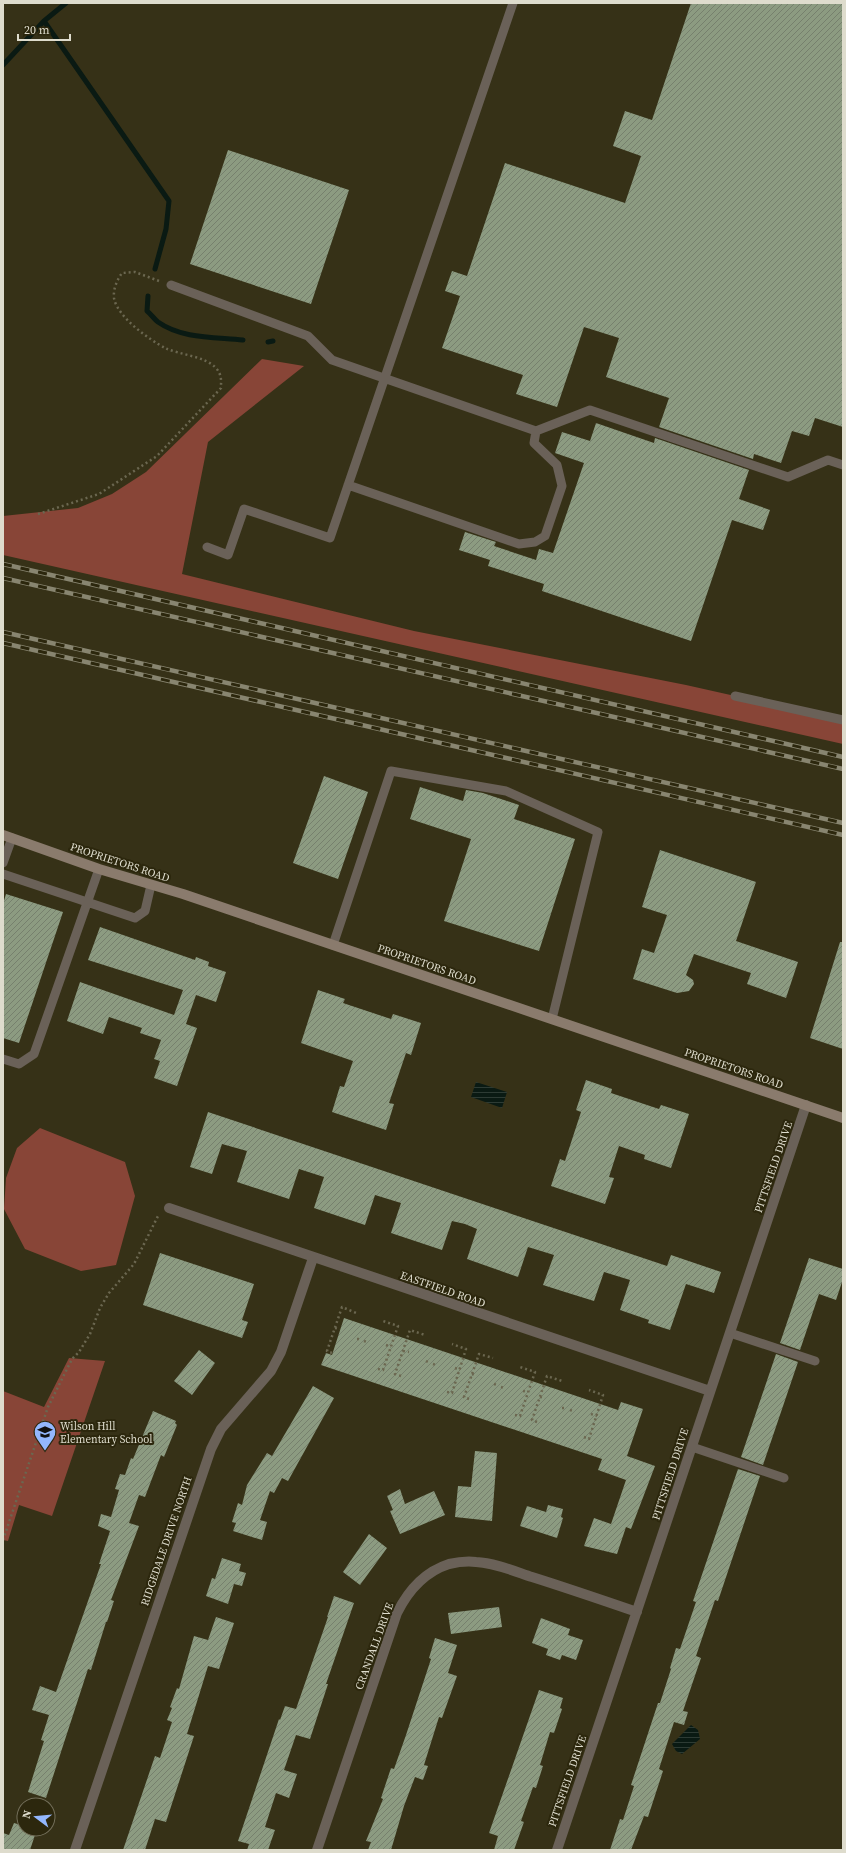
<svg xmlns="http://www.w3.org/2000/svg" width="846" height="1853" font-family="'Source Serif 4',serif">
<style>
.green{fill:#884537}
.water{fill:url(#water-rules)}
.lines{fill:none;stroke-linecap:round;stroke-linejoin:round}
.stream{stroke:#0a1a13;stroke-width:5}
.building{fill:url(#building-hatch)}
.path{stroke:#6b6750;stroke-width:2.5;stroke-dasharray:2 3;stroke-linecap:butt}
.lane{stroke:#6a6158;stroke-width:9}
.street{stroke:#6a6158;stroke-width:10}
.secondary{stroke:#8a7b6d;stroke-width:10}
.rail-casing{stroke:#888570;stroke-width:4.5}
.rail{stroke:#2c270d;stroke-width:3;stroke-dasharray:9;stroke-linecap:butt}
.labels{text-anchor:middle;stroke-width:4;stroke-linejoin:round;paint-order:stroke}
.street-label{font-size:11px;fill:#dedccd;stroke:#2c270d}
.poi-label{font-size:11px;fill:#dedccd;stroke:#2c270d;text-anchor:start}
</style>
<defs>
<pattern id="water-rules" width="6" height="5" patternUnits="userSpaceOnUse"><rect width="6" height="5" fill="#0a1a13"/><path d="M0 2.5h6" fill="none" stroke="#2d3b34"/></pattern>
<pattern id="building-hatch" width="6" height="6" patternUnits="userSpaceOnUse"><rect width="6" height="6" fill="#8c9b81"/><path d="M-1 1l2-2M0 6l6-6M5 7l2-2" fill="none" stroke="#76806d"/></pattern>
</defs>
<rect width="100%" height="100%" fill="#363117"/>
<!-- green -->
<path class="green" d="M 262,359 L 304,366 L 208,442 L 182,574 L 414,631 L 686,685 L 843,720 L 843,744 L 3,555 L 3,516 L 78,508 L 112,494 L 146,472 Z
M 40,1128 L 125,1162 L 135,1196 L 116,1265 L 81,1271 L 25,1249 L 4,1209 L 6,1178 L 17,1148 Z
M 69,1358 L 105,1361 L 52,1516 L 19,1505 L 8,1541 L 3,1540 L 3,1391 L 44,1407 Z"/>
<!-- water -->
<path class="water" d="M 476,1082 L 507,1092 L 502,1108 L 471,1097 Z
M 691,1725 L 698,1730 L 700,1739 L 682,1754 L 676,1751 L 672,1744 Z"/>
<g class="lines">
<!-- stream -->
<path class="stream" d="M 44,21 L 169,201 L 166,229 L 155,269
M 3,65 L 44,21 L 66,3
M 148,296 L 147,311 C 151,314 154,319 158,322 C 182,339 215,337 243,340
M 268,342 L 273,341"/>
</g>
<!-- building -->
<path class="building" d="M 691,3 L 843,3 L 843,427 L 815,418 L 809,436 L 792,431 L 781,463 L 754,454 L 753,459 L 659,427 L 669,398 L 606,377 L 619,338 L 584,327 L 557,407 L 516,394 L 523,375 L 442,348 L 460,296 L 445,291 L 452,271 L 467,276 L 505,163 L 625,203 L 641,156 L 613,146 L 625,111 L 652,120 Z
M 228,150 L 349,190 L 311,304 L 190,264 Z
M 596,423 L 654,443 L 655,438 L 749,470 L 739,499 L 770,510 L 763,530 L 732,520 L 691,641 L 542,591 L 544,584 L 488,566 L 490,560 L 459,550 L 465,532 L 496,542 L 494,546 L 536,560 L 539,549 L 553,553 L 584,463 L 555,453 L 562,432 L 590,441 Z
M 324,776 L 368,792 L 338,879 L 293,863 Z
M 420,787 L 463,801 L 466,790 L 483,793 L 519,805 L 514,819 L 575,839 L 539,951 L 444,921 L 471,839 L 410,819 Z
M 660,850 L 756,882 L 736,941 L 798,962 L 786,998 L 747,984 L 751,973 L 694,954 L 686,975 L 693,980 L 694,984 L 689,991 L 677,993 L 633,979 L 642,949 L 654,953 L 667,915 L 642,907 Z
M 6,894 L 63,912 L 19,1043 L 3,1038 L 3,904 Z
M 100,927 L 195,960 L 196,957 L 209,962 L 208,966 L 226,972 L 216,1002 L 196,995 L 186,1024 L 197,1028 L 177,1086 L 154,1078 L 160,1061 L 154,1059 L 161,1040 L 140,1033 L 142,1028 L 109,1017 L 103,1034 L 67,1021 L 80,982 L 174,1015 L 183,990 L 88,960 Z
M 840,942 L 843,942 L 843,1049 L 810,1038 Z
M 318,990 L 345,999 L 343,1003 L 391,1019 L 393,1014 L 421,1023 L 411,1055 L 406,1053 L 389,1103 L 394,1104 L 386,1130 L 332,1112 L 340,1086 L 344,1087 L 353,1061 L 301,1043 Z
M 586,1080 L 612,1089 L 611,1093 L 659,1109 L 661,1105 L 689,1114 L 671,1168 L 644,1159 L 645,1155 L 619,1146 L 609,1177 L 614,1178 L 605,1204 L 551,1186 L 560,1159 L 565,1161 L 581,1112 L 576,1110 Z
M 208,1112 L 667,1266 L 671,1255 L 721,1272 L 714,1293 L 686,1284 L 670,1330 L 648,1323 L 649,1320 L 620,1310 L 630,1280 L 604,1272 L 594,1301 L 565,1292 L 543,1285 L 554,1255 L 528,1247 L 518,1277 L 467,1259 L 477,1229 L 465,1224 L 452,1221 L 442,1250 L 391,1233 L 401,1203 L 375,1195 L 365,1225 L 314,1208 L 324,1177 L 299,1169 L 289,1199 L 237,1182 L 247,1151 L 222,1144 L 212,1174 L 190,1167 Z
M 160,1253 L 254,1284 L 242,1320 L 248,1322 L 242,1338 L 143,1305 Z
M 809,1258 L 843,1269 L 843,1279 L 836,1300 L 819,1294 L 800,1350 L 780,1343 Z
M 344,1318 L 618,1410 L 621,1402 L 643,1409 L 627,1456 L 655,1466 L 631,1529 L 626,1527 L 617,1554 L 584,1546 L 594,1518 L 611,1524 L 626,1480 L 598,1470 L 602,1459 L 321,1365 L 326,1353 L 332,1355 Z
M 199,1350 L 215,1363 L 192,1395 L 174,1381 Z
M 776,1354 L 798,1362 L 763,1465 L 741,1457 Z
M 313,1386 L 334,1398 L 288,1481 L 282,1478 L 274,1493 L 270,1491 L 260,1520 L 267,1522 L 262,1540 L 233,1531 L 236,1523 L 232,1522 L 238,1503 L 242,1505 L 247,1485 L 267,1453 L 272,1456 Z
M 153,1411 L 176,1421 L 175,1423 L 177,1425 L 164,1457 L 161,1455 L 145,1497 L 139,1495 L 129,1523 L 139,1526 L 111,1600 L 114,1601 L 107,1622 L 106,1622 L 91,1670 L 88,1669 L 46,1798 L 28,1792 L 44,1741 L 41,1740 L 49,1715 L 32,1710 L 40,1686 L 56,1692 L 101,1564 L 99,1564 L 110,1531 L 98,1526 L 101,1514 L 111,1517 L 119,1490 L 115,1489 L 120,1474 L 125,1475 L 131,1458 L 133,1459 Z
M 475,1451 L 497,1453 L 492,1521 L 455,1517 L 458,1486 L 471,1487 Z
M 738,1469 L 760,1476 L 718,1601 L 715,1600 L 696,1656 L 701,1658 L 683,1711 L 688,1712 L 684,1725 L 674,1722 L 659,1769 L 663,1771 L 648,1817 L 644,1816 L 631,1850 L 610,1850 L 620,1819 L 623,1820 L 634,1786 L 631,1785 L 658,1703 L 660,1703 L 671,1669 L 670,1668 L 676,1648 L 680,1649 L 696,1602 L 693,1601 Z
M 400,1489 L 405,1504 L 434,1491 L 445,1515 L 400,1534 L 390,1511 L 393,1510 L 387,1496 Z
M 548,1505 L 563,1509 L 561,1517 L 563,1518 L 557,1538 L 520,1526 L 527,1506 L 546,1512 Z
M 369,1534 L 387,1548 L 360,1585 L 343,1572 Z
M 222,1558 L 241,1564 L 239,1571 L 246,1573 L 242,1586 L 234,1584 L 228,1604 L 206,1596 L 212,1578 L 215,1579 Z
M 334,1596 L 354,1603 L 326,1684 L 328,1684 L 310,1739 L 296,1735 L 284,1770 L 297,1774 L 289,1798 L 276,1793 L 265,1827 L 275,1830 L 268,1850 L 247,1850 L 249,1844 L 238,1841 L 279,1719 L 280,1720 L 285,1706 L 296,1709 L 328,1617 L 327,1617 Z
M 499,1607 L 502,1627 L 451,1634 L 448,1613 Z
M 216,1617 L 234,1623 L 219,1669 L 208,1666 L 187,1734 L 194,1736 L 166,1822 L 155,1819 L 145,1850 L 123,1850 L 155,1756 L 160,1758 L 172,1722 L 167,1720 L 172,1708 L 170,1707 L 177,1688 L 179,1689 L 194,1636 L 208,1640 Z
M 541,1618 L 570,1629 L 568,1635 L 583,1640 L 576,1660 L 562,1655 L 560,1660 L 546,1655 L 548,1649 L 532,1643 Z
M 435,1638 L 457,1645 L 448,1673 L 457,1676 L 442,1718 L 439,1717 L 424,1765 L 428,1766 L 423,1780 L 415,1777 L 404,1806 L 391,1850 L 368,1850 L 371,1842 L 366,1841 L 383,1799 L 381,1798 L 391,1768 L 394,1769 L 406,1735 L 431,1659 L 429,1658 Z
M 539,1690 L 563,1698 L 560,1708 L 562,1709 L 554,1733 L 550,1732 L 540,1765 L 543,1766 L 536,1788 L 533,1787 L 521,1821 L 524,1822 L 514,1850 L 494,1850 L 498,1836 L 489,1833 Z
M 14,1823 L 24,1826 L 24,1829 L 37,1829 L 30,1850 L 3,1850 L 3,1833 L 9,1835 Z"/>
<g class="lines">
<!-- path -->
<path class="path" d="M 38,514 L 99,494 L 157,456 L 221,388 C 221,380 222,375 216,368 C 205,356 180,355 165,348 C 150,340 117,317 114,298 C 113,289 117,280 122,273 L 135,272 L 159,281
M 335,1328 L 340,1329
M 357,1339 L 360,1339
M 364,1341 L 367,1342
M 386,1345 L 391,1347
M 403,1351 L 409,1352
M 332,1353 L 327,1351 L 342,1307 L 356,1313
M 426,1361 L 428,1362
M 433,1364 L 436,1365
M 455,1368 L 460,1370
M 378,1369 L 383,1370 L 398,1326 L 383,1321
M 472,1374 L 477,1375
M 401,1376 L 395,1374 L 410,1330 L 425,1335
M 494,1384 L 497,1385
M 501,1387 L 504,1388
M 523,1391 L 528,1392
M 447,1392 L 452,1393 L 466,1349 L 452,1344
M 540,1397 L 545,1398
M 469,1399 L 464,1397 L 479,1354 L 493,1358
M 562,1408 L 565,1408
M 570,1410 L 573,1411
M 591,1414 L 597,1416
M 515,1415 L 520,1416 L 535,1372 L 520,1367
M 537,1422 L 532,1420 L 547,1376 L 562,1381
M 584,1437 L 589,1439 L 603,1395 L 589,1390
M 3,1540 L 48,1407 L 72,1359 L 79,1352 L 90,1334 L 100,1308 L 109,1293 L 134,1264 L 158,1216"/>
<!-- lane -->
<path class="lane" d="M 171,285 L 308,336 L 332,360 L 536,431 L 590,410 L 788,477 L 828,460 L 843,465
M 348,485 L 519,544 L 535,542 L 545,536 L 562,486 L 557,465 L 534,443 L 536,431
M 207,547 L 228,555 L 244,509 L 330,538 L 513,3
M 735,696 L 843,720
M 3,863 L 12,838
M 3,874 L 135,918 L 145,911 L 151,885
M 333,945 L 391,771 L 506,791 L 598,832 L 552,1019
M 3,1059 L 19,1064 L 34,1054 L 99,869
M 730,1333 L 815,1361
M 692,1447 L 784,1478"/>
<!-- street -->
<path class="street" d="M 169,1208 L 710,1391
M 75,1850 L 211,1449 L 221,1429 L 271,1371 L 281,1352 L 313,1258
M 317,1850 L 397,1613 C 408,1591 424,1572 449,1564 C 458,1562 467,1561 476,1562 C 495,1563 514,1571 532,1577 C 567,1588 602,1600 637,1612
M 557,1850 L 806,1105"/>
<!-- secondary -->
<path class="secondary" d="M 3,835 L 99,869 L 183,894 L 843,1118"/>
<!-- rail casing -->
<g class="rail-casing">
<path id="rail" d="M 3,564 L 843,757
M 3,578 L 843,769
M 3,632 L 843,823
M 3,643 L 843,835"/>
</g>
<!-- rail -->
<use href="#rail" class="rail"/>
</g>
<!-- icons -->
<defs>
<g id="school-pin" transform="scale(1.15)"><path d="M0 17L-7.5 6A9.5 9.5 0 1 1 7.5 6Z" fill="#93b7fd" stroke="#2c270d"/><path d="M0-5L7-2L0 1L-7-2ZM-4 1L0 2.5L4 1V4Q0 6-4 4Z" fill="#111"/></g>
</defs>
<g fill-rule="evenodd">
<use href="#school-pin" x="45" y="1432"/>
</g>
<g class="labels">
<!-- street labels -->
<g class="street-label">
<text transform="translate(120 862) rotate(18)" y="4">PROPRIETORS ROAD</text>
<text transform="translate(427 964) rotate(19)" y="4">PROPRIETORS ROAD</text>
<text transform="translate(734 1068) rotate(19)" y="4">PROPRIETORS ROAD</text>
<text transform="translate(773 1167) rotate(-71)" y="4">PITTSFIELD DRIVE</text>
<text transform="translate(443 1289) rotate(19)" y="4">EASTFIELD ROAD</text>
<text transform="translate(670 1474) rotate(-72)" y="4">PITTSFIELD DRIVE</text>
<text transform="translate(166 1541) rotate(-71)" y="4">RIDGEDALE DRIVE NORTH</text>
<text transform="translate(374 1646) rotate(-70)" y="4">CRANDALL DRIVE</text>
<text transform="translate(567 1781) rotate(-71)" y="4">PITTSFIELD DRIVE</text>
</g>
<!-- poi labels -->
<g class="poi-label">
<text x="60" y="1430">Wilson Hill<tspan x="60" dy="13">Elementary School</tspan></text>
</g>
</g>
<!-- border -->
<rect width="846" height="1853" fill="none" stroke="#dedccd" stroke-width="8"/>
<!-- north arrow -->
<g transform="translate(36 1817) rotate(286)"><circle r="19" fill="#2c270d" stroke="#736f5a"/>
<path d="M0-3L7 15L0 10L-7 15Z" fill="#93b7fd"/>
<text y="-6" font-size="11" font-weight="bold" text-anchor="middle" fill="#dedccd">N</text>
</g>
<!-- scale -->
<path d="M18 34v6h52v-6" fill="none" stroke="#dedccd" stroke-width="2"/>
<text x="24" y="34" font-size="12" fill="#dedccd" stroke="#2c270d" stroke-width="3" paint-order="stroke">20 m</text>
</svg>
